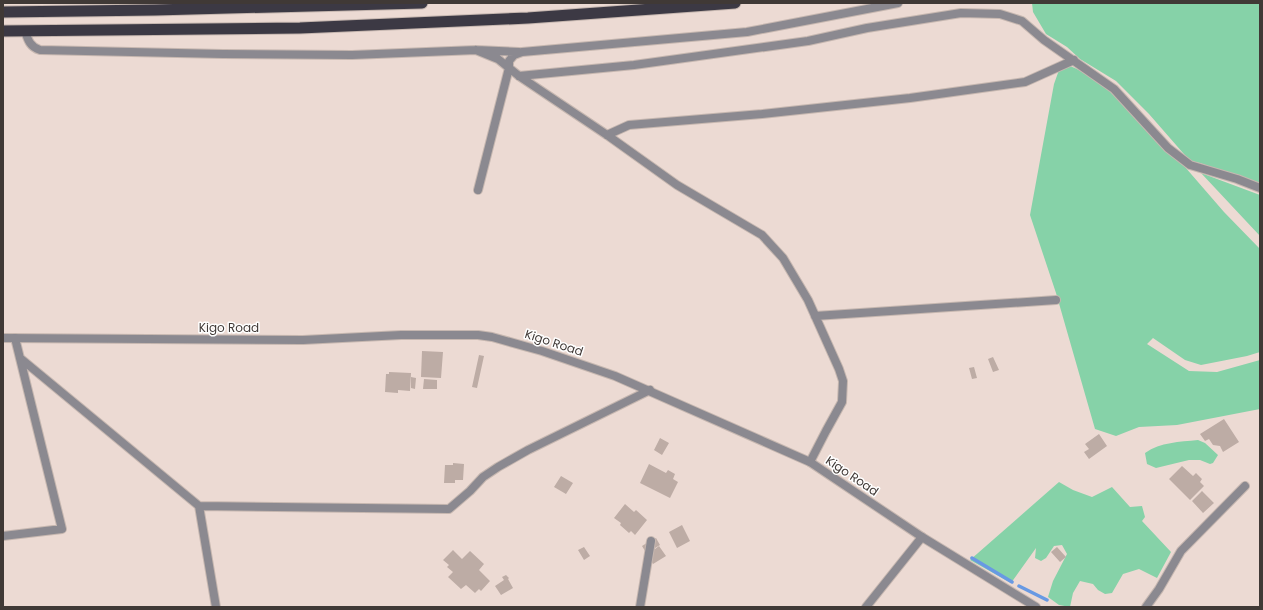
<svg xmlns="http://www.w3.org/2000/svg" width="1263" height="610" font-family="Poppins,sans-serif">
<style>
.green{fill:#86d2a8}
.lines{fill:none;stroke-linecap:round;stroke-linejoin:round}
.stream{stroke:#6899e3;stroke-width:3.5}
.building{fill:#bdaca5}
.minor-casing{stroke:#c6b7b0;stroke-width:10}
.tertiary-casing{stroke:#c6b7b0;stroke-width:10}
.trunk-casing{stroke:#c6b7b0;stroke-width:13}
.minor{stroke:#8b8990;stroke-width:8}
.tertiary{stroke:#8b8990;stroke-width:8}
.trunk{stroke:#3c3944;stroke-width:11}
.labels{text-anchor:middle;stroke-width:3;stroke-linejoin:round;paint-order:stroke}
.street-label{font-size:12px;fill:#403936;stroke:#fff}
</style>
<rect width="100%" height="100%" fill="#ecdad3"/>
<!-- green -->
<path class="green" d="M 1032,3 L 1260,3 L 1260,185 L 1200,163 L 1190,161 L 1149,114 L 1116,81 L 1080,59 L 1067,47 L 1046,34 L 1033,12 Z
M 1070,66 L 1077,69 L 1106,87 L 1166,151 L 1185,167 L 1224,212 L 1260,249 L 1260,352 L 1247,356 L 1201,365 L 1185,360 L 1153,338 L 1147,344 L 1189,371 L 1217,372 L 1260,360 L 1260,409 L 1177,425 L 1139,427 L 1116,436 L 1095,429 L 1056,293 L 1030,215 L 1054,84 L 1059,70 Z
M 1201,173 L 1260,195 L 1260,236 Z
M 1198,440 L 1205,443 L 1218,455 L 1213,463 L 1210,464 L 1200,460 L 1189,460 L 1156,468 L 1147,464 L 1145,453 C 1161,442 1179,442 1198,440 Z
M 1059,482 L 1073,490 L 1092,497 L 1112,487 L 1130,507 L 1142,506 L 1145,517 L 1142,521 L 1171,552 L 1157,578 L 1139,569 L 1123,574 L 1112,593 L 1105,594 L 1098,590 L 1093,584 L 1080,581 L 1073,593 L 1070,607 L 1059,605 L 1048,597 L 1053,581 L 1067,554 L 1062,545 L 1054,546 L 1046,558 L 1041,561 L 1035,558 L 1036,548 L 1011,583 L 970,560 Z"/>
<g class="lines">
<!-- stream -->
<path class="stream" d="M 972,558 L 1012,582
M 1019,586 L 1047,600"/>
</g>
<!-- building -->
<path class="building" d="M 422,351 L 443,352 L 441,378 L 421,377 Z
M 479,355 L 484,356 L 477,388 L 472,387 Z
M 993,357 L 999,370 L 993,372 L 988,359 Z
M 974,367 L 977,378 L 972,379 L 969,368 Z
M 389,372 L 411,373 L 410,391 L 398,390 L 398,393 L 385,392 L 386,374 L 389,374 Z
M 411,377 L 416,378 L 415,389 L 411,388 Z
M 424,379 L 437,380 L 437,389 L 423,389 Z
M 1224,419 L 1239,442 L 1223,452 L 1220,446 L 1213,445 L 1209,439 L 1205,441 L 1200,434 Z
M 1099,434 L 1107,446 L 1089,459 L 1084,452 L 1089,449 L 1085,444 Z
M 660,438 L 669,443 L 662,455 L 654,450 Z
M 453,463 L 464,464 L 463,480 L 455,480 L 455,483 L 444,483 L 445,465 L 453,465 Z
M 649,464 L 666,473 L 668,470 L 675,474 L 673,479 L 678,482 L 670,498 L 640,483 Z
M 1182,466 L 1193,476 L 1196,473 L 1202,479 L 1200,482 L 1204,486 L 1190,500 L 1169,479 Z
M 561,476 L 573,483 L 566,494 L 554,487 Z
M 1202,491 L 1214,503 L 1203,513 L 1192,501 Z
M 625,504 L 634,512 L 636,510 L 647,520 L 635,535 L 631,531 L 629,533 L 620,525 L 621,523 L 614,518 Z
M 682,525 L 690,541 L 677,548 L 669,532 Z
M 656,538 L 660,545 L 655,548 L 651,541 Z
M 650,541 L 655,549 L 659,546 L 666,556 L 653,564 L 642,546 Z
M 584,547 L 590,556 L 584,560 L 578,550 Z
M 1057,547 L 1066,557 L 1060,562 L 1051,552 Z
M 453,550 L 462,559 L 470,551 L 484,564 L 479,570 L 490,581 L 481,591 L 479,589 L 475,593 L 466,585 L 461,589 L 448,577 L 453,572 L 447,567 L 449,565 L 443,560 Z
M 506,575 L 509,578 L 508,579 L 513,588 L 501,595 L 495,586 L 504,580 L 502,577 Z"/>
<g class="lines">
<!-- minor casing -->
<g class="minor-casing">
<path id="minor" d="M 25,31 C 28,40 30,47 40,50 L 223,54 L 352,55 L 476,50 L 519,52
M 476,50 L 498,59 L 519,76 L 607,135 L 677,185 L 762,235 L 783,258 L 808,300 L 839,369 L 843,381 L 842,402 L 826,431 L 810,462
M 519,76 L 634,65 L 808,41 L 867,28 L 961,13 L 1000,14 L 1022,21 L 1044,40 L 1114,89 L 1168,148 L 1190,165 L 1237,179 L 1260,188
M 607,135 L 629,125 L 762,114 L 910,98 L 1025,82 L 1074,60
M 478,190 L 509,68 L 509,61 L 514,55 L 522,52 L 747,32 L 898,3
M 815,316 L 1056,300
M 20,358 L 199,506 L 216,607
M 199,506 L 449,509 L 470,491 L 483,477 L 498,467 L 528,450 L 650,390
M 3,536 L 62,529 L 15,338
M 640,607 L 651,541
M 866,607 L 922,537
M 1146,607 L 1159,589 L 1181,551 L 1245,486"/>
</g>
<!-- tertiary casing -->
<g class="tertiary-casing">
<path id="tertiary" d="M 3,338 L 303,340 L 401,335 L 478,335 L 492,337 L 542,351 L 615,376 L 810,462 L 922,537 L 1036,607"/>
</g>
<!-- trunk casing -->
<g class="trunk-casing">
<path id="trunk" d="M 3,12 L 155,10 L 422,3
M 3,31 L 300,28 L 528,18 L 735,3"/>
</g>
<!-- minor -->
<use href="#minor" class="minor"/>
<!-- tertiary -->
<use href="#tertiary" class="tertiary"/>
<!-- trunk -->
<use href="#trunk" class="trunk"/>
</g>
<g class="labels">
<!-- street labels -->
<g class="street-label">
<text x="229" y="332">Kigo Road</text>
<text transform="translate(554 343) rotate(18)" y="4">Kigo Road</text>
<text transform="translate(852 476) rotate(34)" y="4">Kigo Road</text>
</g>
</g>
<!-- border -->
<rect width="1263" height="610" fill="none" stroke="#403936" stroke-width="8"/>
</svg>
